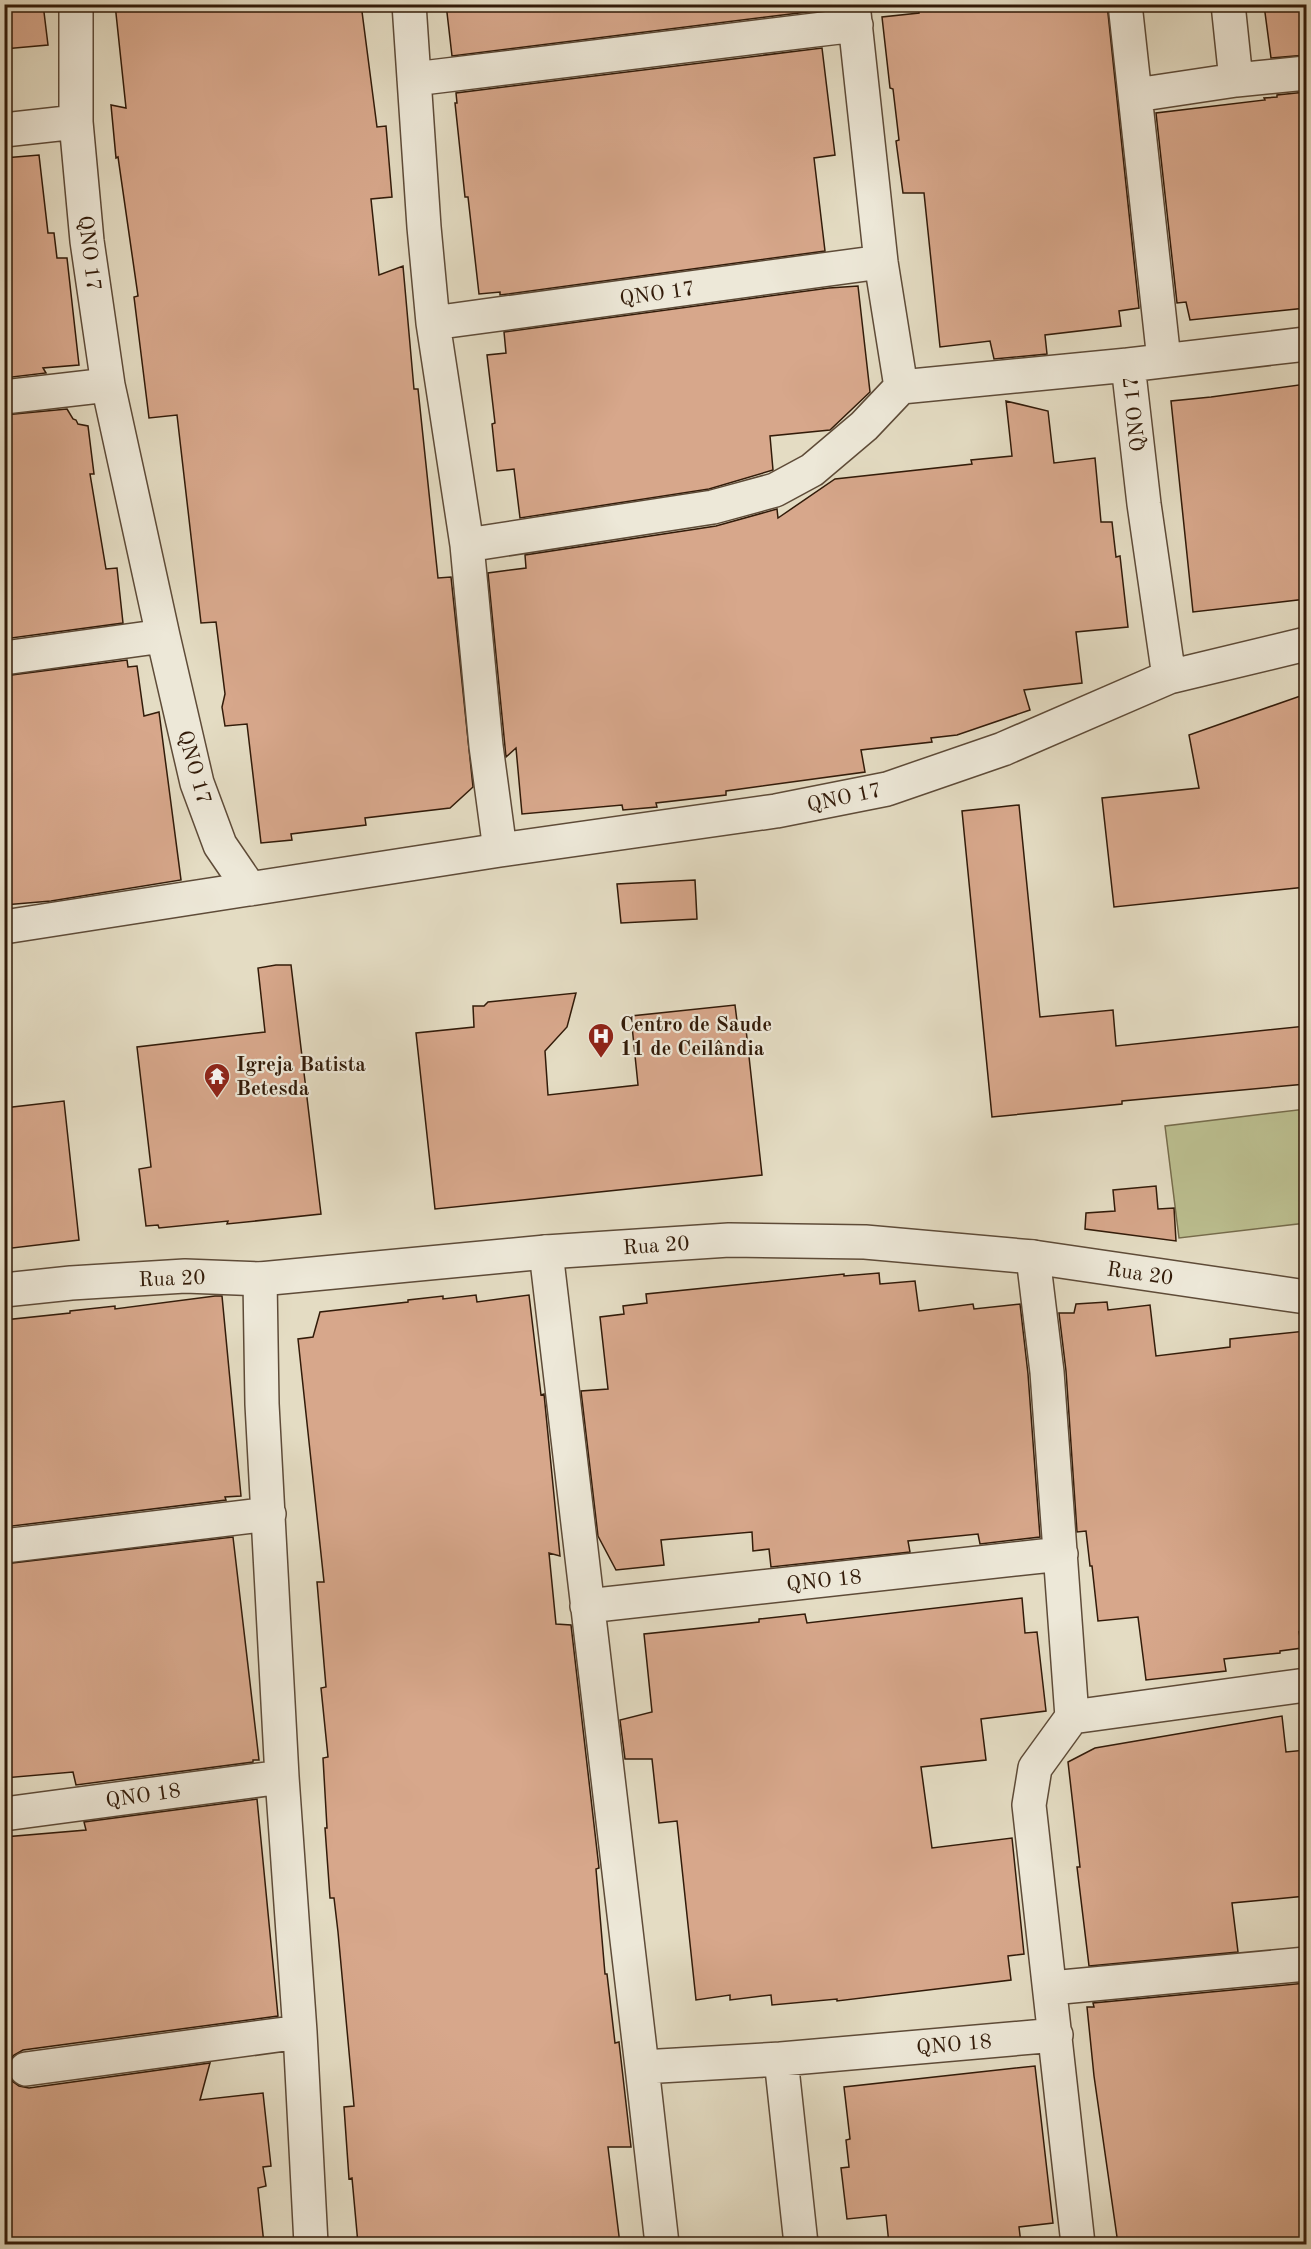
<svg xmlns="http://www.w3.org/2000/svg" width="1311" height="2249" font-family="'Old Standard TT',serif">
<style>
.green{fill:#bbbe8f;stroke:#766c4c;stroke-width:1.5}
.building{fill:#d7a78b;stroke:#321b09;stroke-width:1.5}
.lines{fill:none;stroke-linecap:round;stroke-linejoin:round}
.minor-casing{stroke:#5e4b38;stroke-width:36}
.tertiary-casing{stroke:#5e4b38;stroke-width:36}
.minor{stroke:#ede8d8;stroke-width:33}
.tertiary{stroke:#ede8d8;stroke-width:33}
.labels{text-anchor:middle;stroke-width:4.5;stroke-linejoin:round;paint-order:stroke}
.street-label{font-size:21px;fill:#321b09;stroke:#ede8d8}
.poi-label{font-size:21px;font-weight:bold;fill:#321b09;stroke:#ede8d8;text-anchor:start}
</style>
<rect width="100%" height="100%" fill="#e4dcc3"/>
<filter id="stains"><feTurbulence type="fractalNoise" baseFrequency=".00333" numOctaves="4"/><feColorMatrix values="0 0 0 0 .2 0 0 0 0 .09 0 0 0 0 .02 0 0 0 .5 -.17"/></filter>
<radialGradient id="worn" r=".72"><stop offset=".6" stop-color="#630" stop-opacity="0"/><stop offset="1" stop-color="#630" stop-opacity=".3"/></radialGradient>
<!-- green -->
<path class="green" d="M 1306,1109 L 1306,1223 L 1179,1238 L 1165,1126 Z"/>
<!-- building -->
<path class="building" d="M 4,4 L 43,4 L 48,45 L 4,49 Z
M 115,4 L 361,4 L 377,127 L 386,126 L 392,197 L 371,199 L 379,275 L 403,266 L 414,389 L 418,389 L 438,578 L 451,577 L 473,787 L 450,808 L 365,818 L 366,825 L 291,834 L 292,840 L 261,843 L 247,724 L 225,726 L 222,707 L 225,694 L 216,622 L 201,623 L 177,415 L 149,418 L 134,297 L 138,296 L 118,157 L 116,158 L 111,105 L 126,108 Z
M 446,4 L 813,4 L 815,11 L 452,56 Z
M 918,4 L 1107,4 L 1139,308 L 1119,311 L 1121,326 L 1045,335 L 1047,354 L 994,359 L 990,341 L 940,347 L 924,193 L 903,193 L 896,141 L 899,140 L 893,89 L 890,88 L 882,17 L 919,13 Z
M 1264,5 L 1306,5 L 1306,55 L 1271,58 Z
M 822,48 L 835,155 L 814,158 L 825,251 L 500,295 L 500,292 L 479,294 L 468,197 L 465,197 L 455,103 L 457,103 L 456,93 Z
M 1306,92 L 1306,308 L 1190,320 L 1186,302 L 1177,303 L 1156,113 L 1265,100 L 1264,98 L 1277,97 L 1277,95 Z
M 39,155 L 48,233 L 54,233 L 57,258 L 67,258 L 79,365 L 43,368 L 46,373 L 4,378 L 4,158 Z
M 858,286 L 870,392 L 830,430 L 770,436 L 773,470 L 709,489 L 520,518 L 514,469 L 497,471 L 492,424 L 495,423 L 487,355 L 506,353 L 504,332 L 829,288 Z
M 1306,384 L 1306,599 L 1193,612 L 1171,401 L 1211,397 Z
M 1006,401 L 1048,411 L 1054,463 L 1095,458 L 1101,522 L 1112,522 L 1116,557 L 1120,556 L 1128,627 L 1076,632 L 1082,683 L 1024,690 L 1030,710 L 957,735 L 931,738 L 932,742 L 861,750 L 865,772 L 726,791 L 726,795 L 656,803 L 657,807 L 623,810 L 622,805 L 522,814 L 516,748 L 506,757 L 488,573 L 526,568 L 525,555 L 716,526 L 777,509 L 778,518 L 835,479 L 972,464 L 971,460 L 1012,456 Z
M 67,409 L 73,419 L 76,420 L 78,424 L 88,426 L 94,474 L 90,474 L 106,569 L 117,568 L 123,623 L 4,639 L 4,415 Z
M 127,660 L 128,667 L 137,666 L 144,716 L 159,712 L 181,880 L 51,901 L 4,905 L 4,770 L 10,769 L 4,715 L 4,676 Z
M 1306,694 L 1306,887 L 1114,907 L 1102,798 L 1199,788 L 1189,735 Z
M 1019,805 L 1040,1017 L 1113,1010 L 1116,1046 L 1306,1026 L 1306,1084 L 1122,1101 L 1122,1104 L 992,1117 L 962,811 Z
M 695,880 L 697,919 L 621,923 L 617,884 Z
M 276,965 L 291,965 L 321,1214 L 227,1224 L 228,1221 L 159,1228 L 158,1225 L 146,1226 L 139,1169 L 151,1167 L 137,1047 L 265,1032 L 258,968 Z
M 576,993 L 567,1027 L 545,1051 L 548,1095 L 638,1085 L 631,1016 L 735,1005 L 737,1021 L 745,1020 L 762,1175 L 435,1209 L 416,1033 L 474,1027 L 473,1006 L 484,1006 L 488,1002 Z
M 64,1101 L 79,1240 L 4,1249 L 4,1108 Z
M 1156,1186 L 1158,1209 L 1174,1208 L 1176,1241 L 1085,1229 L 1086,1213 L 1115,1211 L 1113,1190 Z
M 879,1273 L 880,1284 L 915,1281 L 919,1311 L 973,1304 L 974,1309 L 1020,1304 L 1028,1374 L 1040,1537 L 980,1544 L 978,1534 L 908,1541 L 910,1552 L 771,1567 L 769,1549 L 753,1551 L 752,1532 L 661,1540 L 664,1565 L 616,1570 L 598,1536 L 581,1391 L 608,1389 L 600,1317 L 624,1314 L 623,1306 L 647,1303 L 646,1294 L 844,1274 L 844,1276 Z
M 476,1295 L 477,1302 L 529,1295 L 541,1395 L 544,1394 L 560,1556 L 549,1553 L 556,1624 L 571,1625 L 599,1868 L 596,1869 L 605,1974 L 607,1974 L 615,2043 L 619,2042 L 631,2147 L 608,2147 L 620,2244 L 358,2244 L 352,2178 L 349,2179 L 344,2107 L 354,2106 L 338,1932 L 334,1898 L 330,1898 L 325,1828 L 327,1828 L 323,1758 L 328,1757 L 321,1688 L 326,1687 L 317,1582 L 324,1582 L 298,1339 L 313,1337 L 320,1312 L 408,1302 L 408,1300 L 443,1296 L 443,1299 Z
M 215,1296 L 222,1296 L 241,1496 L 225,1497 L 226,1500 L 4,1527 L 4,1320 L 70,1313 L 70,1311 L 115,1306 L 115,1309 Z
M 1107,1302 L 1108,1310 L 1150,1305 L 1156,1356 L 1230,1347 L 1230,1339 L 1306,1331 L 1306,1631 L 1299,1632 L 1302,1648 L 1280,1651 L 1280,1653 L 1224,1659 L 1226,1671 L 1146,1680 L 1138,1617 L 1098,1621 L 1092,1566 L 1090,1566 L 1086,1531 L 1077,1532 L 1066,1371 L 1059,1313 L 1074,1313 L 1076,1304 Z
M 233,1537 L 259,1760 L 253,1760 L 253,1762 L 76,1785 L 73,1772 L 4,1778 L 4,1564 Z
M 1022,1598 L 1025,1633 L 1037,1632 L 1046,1711 L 981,1719 L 986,1760 L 921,1767 L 932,1848 L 1012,1838 L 1024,1954 L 1008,1956 L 1011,1980 L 837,2001 L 837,1999 L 772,2005 L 771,1995 L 730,2000 L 730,1995 L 696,2000 L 677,1821 L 659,1823 L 652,1759 L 625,1759 L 620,1720 L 652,1712 L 644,1634 L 759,1622 L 759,1619 L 805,1614 L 807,1623 Z
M 1282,1716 L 1286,1752 L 1306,1750 L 1306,1896 L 1232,1903 L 1238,1952 L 1089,1966 L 1077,1867 L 1080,1867 L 1068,1762 L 1095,1748 Z
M 257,1799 L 278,2016 L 23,2050 L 14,2055 L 9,2061 L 7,2071 L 12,2081 L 19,2086 L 29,2088 L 210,2063 L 200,2100 L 263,2093 L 271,2166 L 263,2167 L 266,2186 L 258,2188 L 264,2244 L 4,2244 L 4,1837 L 86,1830 L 84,1822 Z
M 1306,1983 L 1306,2244 L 1118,2244 L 1094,2076 L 1087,2007 L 1094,2007 L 1093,2003 Z
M 1035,2066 L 1053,2223 L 1019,2227 L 1021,2244 L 889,2244 L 886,2215 L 847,2219 L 841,2168 L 849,2167 L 846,2140 L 850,2139 L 844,2087 Z"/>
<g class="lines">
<!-- minor casing -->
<g class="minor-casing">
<path id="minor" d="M 76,4 L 76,122 L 87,241 L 108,385 L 163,636 L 197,783 L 220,845 L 250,889
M 409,4 L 424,227 L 433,323 L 467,545 L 486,746 L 500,850
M 853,4 L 881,262 L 901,387
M 1125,4 L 1164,360
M 1228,4 L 1236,80
M 414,79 L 856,25
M 1136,95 L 1236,80 L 1306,73
M 4,130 L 76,122
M 433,323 L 881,262
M 1128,365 L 1144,504 L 1169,677
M 4,397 L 108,385
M 467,545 L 713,507 L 775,490 L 812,470 L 864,426 L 901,387 L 1128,365 L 1306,344
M 4,658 L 163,636
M 4,927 L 500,850 L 776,811 L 887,789 L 1003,749 L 1169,677 L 1306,644
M 546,1252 L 642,2067
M 1033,1257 L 1047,1372 L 1072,1717 L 1035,1768 L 1029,1805 L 1078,2244
M 260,1279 L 262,1404 L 282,1777 L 300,2032 L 311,2244
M 4,1546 L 269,1514
M 587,1606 L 1061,1554
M 1072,1717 L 1306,1685
M 4,1814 L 282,1777
M 1051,1988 L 1306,1964
M 781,2059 L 801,2244
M 26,2069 L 300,2032
M 662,2244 L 642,2067 L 781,2059 L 1056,2035"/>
</g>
<!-- tertiary casing -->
<g class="tertiary-casing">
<path id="tertiary" d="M 4,1290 L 71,1283 L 185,1276 L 260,1279 L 546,1252 L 729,1240 L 865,1242 L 1033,1257 L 1306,1297"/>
</g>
<!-- minor -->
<use href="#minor" class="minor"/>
<!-- tertiary -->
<use href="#tertiary" class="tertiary"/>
</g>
<!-- icons -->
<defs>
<g id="hospital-pin" transform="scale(1.35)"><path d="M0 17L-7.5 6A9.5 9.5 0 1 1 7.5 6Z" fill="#8f2418" stroke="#ede8d8"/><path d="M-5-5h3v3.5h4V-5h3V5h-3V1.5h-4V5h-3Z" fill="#fff"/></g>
<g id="temple-pin" transform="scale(1.35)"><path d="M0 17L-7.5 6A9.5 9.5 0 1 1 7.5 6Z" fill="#8f2418" stroke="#ede8d8"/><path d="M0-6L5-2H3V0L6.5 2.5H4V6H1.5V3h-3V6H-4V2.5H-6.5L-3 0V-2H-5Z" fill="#fff"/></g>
</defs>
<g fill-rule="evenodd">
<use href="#hospital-pin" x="601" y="1036"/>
<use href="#temple-pin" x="217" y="1076"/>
</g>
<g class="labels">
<!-- street labels -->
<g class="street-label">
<text transform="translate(90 253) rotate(83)" y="7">QNO 17</text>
<text transform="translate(657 293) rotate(-8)" y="7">QNO 17</text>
<text transform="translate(1134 414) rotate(-96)" y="7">QNO 17</text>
<text transform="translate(195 767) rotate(74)" y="7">QNO 17</text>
<text transform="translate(844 797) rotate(-12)" y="7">QNO 17</text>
<text transform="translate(656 1245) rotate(-4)" y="7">Rua 20</text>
<text transform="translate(1140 1273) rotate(8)" y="7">Rua 20</text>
<text transform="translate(172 1278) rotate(-2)" y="7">Rua 20</text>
<text transform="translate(824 1580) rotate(-6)" y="7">QNO 18</text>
<text transform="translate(143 1795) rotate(-8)" y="7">QNO 18</text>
<text transform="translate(954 2044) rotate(-5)" y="7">QNO 18</text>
</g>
<!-- poi labels -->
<g class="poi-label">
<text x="620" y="1031">Centro de Saude<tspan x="620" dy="24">11 de Ceilândia</tspan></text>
<text x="236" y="1071">Igreja Batista<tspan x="236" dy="24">Betesda</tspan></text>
</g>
</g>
<!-- margin -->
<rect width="1311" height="2249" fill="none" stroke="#e4dcc3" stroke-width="24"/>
<rect x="6" y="6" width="1299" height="2237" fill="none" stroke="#321b09" stroke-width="3"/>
<rect x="12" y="12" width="1287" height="2225" fill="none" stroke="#321b09" stroke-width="1.5"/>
<rect width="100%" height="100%" filter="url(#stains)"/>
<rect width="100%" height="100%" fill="url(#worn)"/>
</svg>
